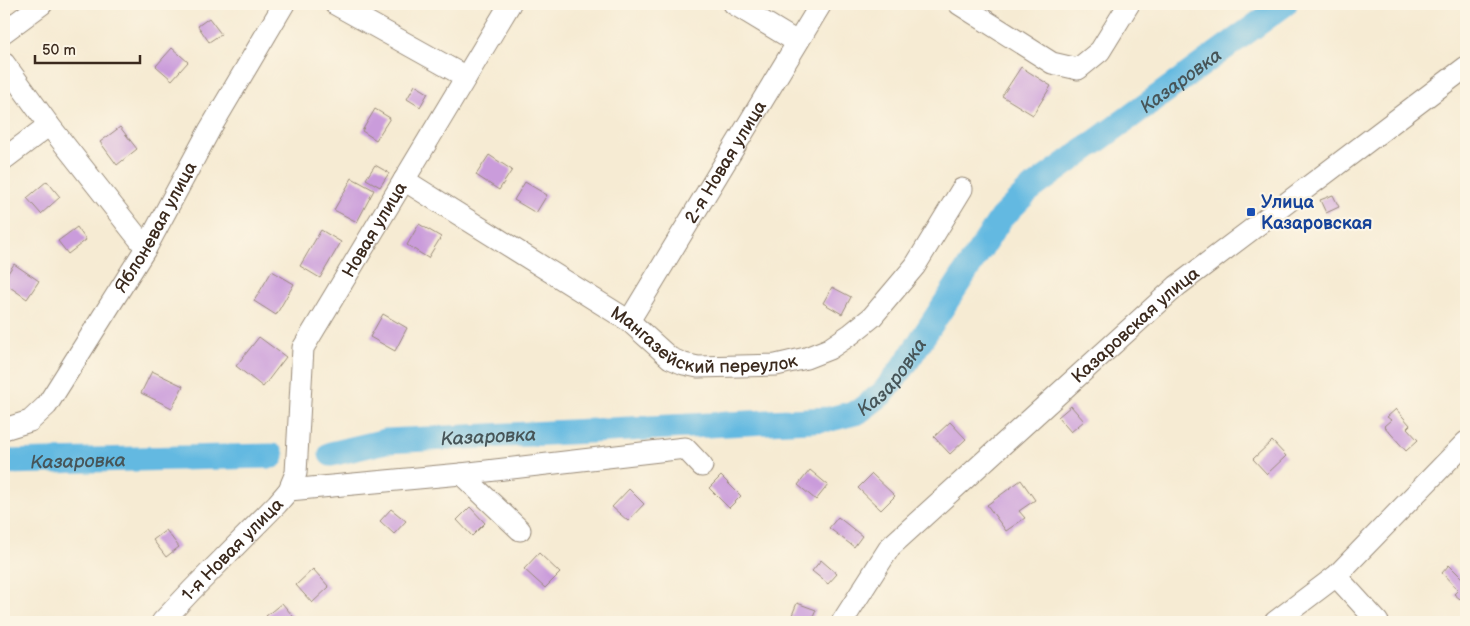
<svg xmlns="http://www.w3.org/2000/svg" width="1470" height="626" font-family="'Balsamiq Sans',sans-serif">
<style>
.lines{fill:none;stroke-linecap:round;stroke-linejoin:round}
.river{stroke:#64b9e1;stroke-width:25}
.building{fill:#ca9cdb}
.minor-casing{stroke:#988a78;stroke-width:23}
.minor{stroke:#fff;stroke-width:21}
.transit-dot{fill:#1a4fb4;stroke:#fcf5e5;stroke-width:2}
.labels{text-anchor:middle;stroke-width:4.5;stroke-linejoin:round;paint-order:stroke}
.street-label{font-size:18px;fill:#3b2a1e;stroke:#fcf5e5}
.transit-label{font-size:18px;font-weight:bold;fill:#164399;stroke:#fcf5e5;text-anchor:start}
.water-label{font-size:19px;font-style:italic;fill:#475558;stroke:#fcf5e5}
</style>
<rect width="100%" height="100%" fill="#fcf5e5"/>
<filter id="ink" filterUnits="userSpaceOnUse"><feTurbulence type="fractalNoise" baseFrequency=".02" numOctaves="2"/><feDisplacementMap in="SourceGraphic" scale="10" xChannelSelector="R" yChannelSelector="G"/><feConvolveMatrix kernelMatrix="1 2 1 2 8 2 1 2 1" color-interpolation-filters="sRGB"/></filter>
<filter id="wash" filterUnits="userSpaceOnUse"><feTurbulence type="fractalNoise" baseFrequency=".0096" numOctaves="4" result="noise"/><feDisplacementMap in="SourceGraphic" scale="20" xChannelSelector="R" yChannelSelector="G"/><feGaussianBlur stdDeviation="1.12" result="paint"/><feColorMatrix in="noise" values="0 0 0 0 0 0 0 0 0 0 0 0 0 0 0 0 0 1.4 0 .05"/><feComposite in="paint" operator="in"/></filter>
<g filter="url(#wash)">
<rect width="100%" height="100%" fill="#f6ebd3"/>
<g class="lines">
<!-- river -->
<g class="river">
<path id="s1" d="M 331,454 L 386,441 L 830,419 L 858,412 L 883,393 L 904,366 L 1001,218 L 1028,191 L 1285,4"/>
<path id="s2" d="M 4,462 L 272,456"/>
</g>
</g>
<g id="blocks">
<!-- building -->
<path class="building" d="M 209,18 L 221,34 L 209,42 L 198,26 Z
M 172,48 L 188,62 L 172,80 L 156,66 Z
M 1021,67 L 1051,86 L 1033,115 L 1002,96 Z
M 415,85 L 428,93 L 420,107 L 407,99 Z
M 375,109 L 390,118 L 376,140 L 362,131 Z
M 120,127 L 137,149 L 117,165 L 100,142 Z
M 489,155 L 512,170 L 499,190 L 476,175 Z
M 375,165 L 389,173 L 380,187 L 366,179 Z
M 352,178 L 374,190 L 357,222 L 334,210 Z
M 47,181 L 60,197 L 41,214 L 27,198 Z
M 525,182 L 547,195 L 536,213 L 514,200 Z
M 1333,195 L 1339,207 L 1326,213 L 1320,200 Z
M 419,224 L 441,237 L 428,258 L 407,245 Z
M 77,227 L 86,240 L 68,254 L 58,241 Z
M 321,230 L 341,242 L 320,278 L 300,266 Z
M 14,264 L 39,281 L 27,299 L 4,283 L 4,279 Z
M 272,271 L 294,284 L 276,315 L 254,301 Z
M 832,287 L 851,297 L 842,314 L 823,303 Z
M 383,314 L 407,328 L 395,351 L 370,337 Z
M 259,337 L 286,357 L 263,387 L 236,366 Z
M 152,371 L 183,386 L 172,408 L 141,393 Z
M 1071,406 L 1084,421 L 1071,432 L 1058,417 Z
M 1396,409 L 1410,425 L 1407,428 L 1418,440 L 1406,451 L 1384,426 L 1391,420 L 1387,417 Z
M 950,422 L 966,439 L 950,454 L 934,437 Z
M 1272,441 L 1286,456 L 1267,474 L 1253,459 Z
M 810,470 L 828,485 L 816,500 L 798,485 Z
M 872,474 L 895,496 L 881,510 L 858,488 Z
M 721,476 L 741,496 L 729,508 L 709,488 Z
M 1021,480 L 1035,500 L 1019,511 L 1025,518 L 1006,531 L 987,505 Z
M 629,489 L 644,504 L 628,521 L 612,507 Z
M 470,507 L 485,523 L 472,536 L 457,520 Z
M 391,509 L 406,521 L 394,534 L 380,521 Z
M 838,517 L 862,536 L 854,547 L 829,528 Z
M 166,530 L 179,547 L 166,557 L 153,540 Z
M 539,553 L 560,573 L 545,588 L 524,569 Z
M 821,560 L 837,574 L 828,584 L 812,571 Z
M 1449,565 L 1466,582 L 1466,598 L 1463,596 L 1460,599 L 1454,594 L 1458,590 L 1442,573 Z
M 313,569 L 329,587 L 312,603 L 296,585 Z
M 282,603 L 296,620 L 293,622 L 271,622 L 266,616 Z
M 797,603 L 816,610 L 811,622 L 789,622 Z"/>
</g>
</g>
<g filter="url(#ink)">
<use href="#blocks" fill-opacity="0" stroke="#988a78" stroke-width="1"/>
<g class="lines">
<!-- minor casing -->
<g class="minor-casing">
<g id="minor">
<path d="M 335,4 L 466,77"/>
<path d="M 734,4 L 797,42"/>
<path d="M 959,4 L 1052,63 L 1078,69 L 1100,51 L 1129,4"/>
<path d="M 4,32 L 42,4"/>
<path d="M 4,63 L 49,125 L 146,248"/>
<path d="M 4,159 L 49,125"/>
<path id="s3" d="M 404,180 L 629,321 L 670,358 L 684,364 L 698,367 L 776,365 L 806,358 L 829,349 L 851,334 L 872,317 L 915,266 L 962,189"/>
<path id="s4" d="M 629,321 L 821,4"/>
<path id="s5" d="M 4,429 L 30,421 L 47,405 L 146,248 L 210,129 L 284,4"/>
<path d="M 461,474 L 520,530"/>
<path d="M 289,490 L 461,474 L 685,448 L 702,466"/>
<path d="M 1336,576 L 1378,622"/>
<path id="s6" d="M 162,622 L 191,591 L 277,504 L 289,490 L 296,473 L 303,348 L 510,4"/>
<path id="s7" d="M 842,622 L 890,547 L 1177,286 L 1466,67"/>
<path d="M 1275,622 L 1336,576 L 1466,442"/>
</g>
</g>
<!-- minor -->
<use href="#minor" class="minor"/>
</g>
</g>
<!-- markers -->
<rect class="transit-dot" x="1246" y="207" width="10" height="10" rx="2.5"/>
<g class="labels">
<!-- street labels -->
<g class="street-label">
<text dy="6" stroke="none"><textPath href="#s4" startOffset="186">2-я Новая улица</textPath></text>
<text dy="6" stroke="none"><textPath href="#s5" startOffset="259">Яблоневая улица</textPath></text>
<text dy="6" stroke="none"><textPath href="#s6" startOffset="465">Новая улица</textPath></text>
<text dy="6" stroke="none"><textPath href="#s7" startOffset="420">Казаровская улица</textPath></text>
<text dy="6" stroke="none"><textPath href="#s3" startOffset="348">Мангазейский переулок</textPath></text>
<text dy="6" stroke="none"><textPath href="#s6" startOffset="101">1-я Новая улица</textPath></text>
</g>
<!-- transit labels -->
<g class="transit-label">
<text x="1261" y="208">Улица<tspan x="1261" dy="21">Казаровская</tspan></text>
</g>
<!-- water labels -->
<g class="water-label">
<text dy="7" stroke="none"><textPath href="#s1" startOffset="999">Казаровка</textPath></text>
<text dy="7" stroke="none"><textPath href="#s1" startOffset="579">Казаровка</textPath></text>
<text dy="7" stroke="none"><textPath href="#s1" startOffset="159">Казаровка</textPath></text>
<text dy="7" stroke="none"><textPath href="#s2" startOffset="74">Казаровка</textPath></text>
</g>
</g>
<!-- margin -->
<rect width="1470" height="626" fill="none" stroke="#fcf5e5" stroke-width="20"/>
<!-- scale -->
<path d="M35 55v8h105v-8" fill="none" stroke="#3b2a1e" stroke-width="2.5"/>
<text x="42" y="55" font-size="15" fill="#3b2a1e" stroke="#fcf5e5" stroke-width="4" paint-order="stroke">50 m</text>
</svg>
